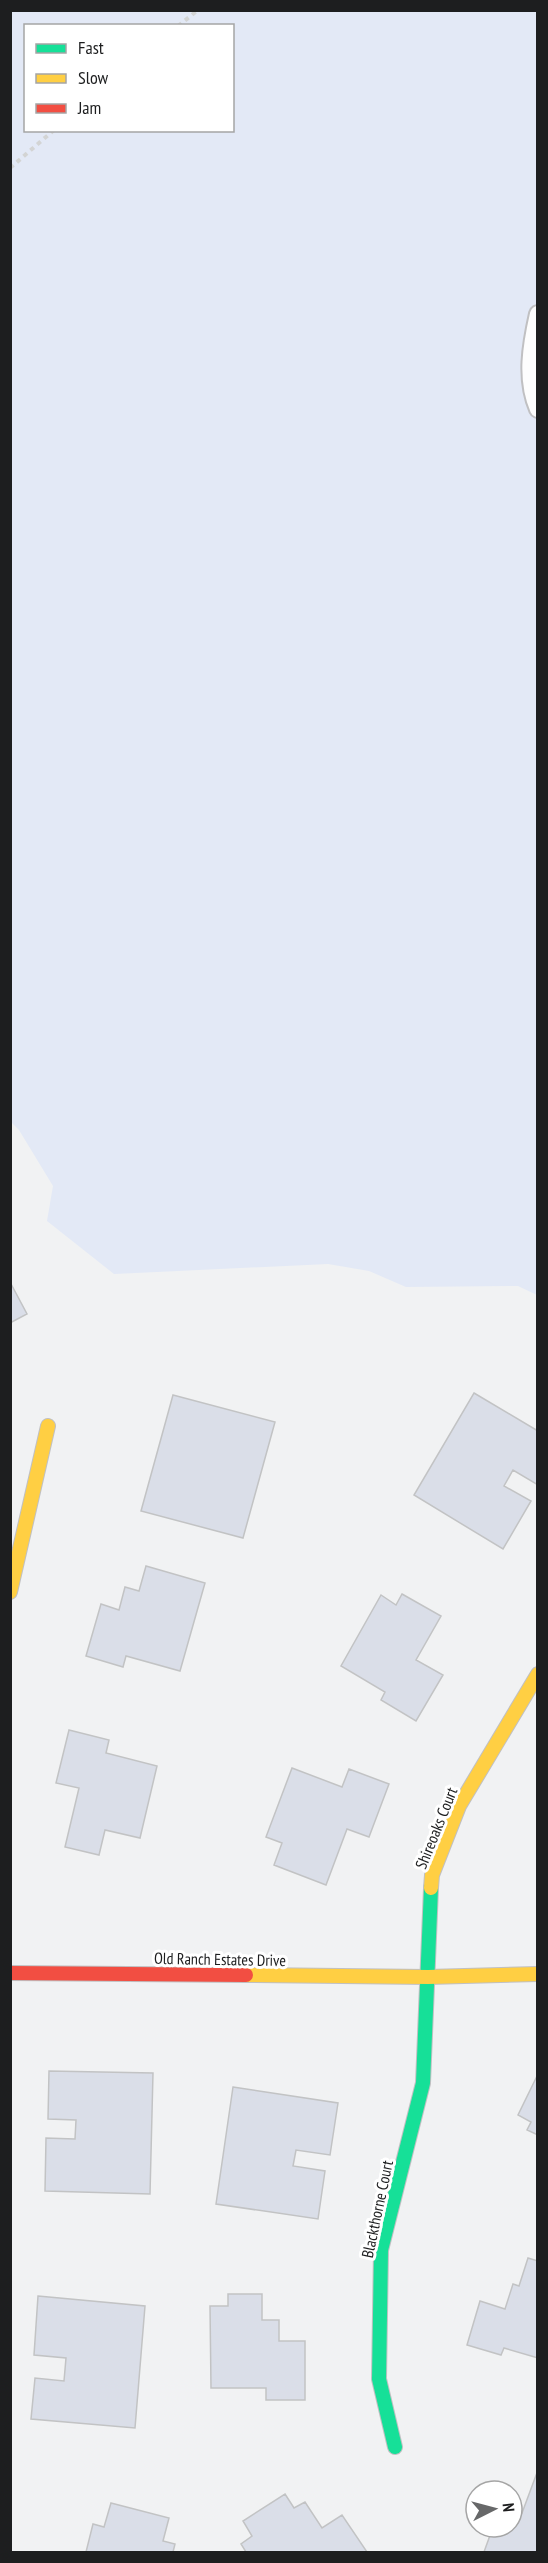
<svg xmlns="http://www.w3.org/2000/svg" width="548" height="2563" font-family="'PT Sans Narrow',sans-serif">
<style>
.green{fill:#e3e9f6;fill-rule:evenodd}
.building{fill:#dadee8;stroke:#c2c3c4;stroke-width:1.5}
.lines{fill:none;stroke-linecap:round;stroke-linejoin:round}
.lane-casing{stroke:#c0c0c2;stroke-width:20}
.fast-casing{stroke:#c0c0c2;stroke-width:16}
.slow-casing{stroke:#c0c0c2;stroke-width:16}
.jam-casing{stroke:#c0c0c2;stroke-width:16}
.path{stroke:#d3d4d4;stroke-width:4;stroke-dasharray:4.5 4.5;stroke-linecap:butt}
.lane{stroke:#fdfdfd;stroke-width:16}
.fast{stroke:#16e098;stroke-width:14}
.slow{stroke:#ffcf43;stroke-width:14}
.jam{stroke:#f24e42;stroke-width:14}
.labels{text-anchor:middle;stroke-width:6;stroke-linejoin:round;paint-order:stroke}
.street-label{font-size:16px;fill:#1d1e1f;stroke:#fff}
</style>
<rect width="100%" height="100%" fill="#f1f2f3"/>
<!-- green -->
<path class="green" d="M 11,11 L 537,11 L 537,1295 L 518,1286 L 406,1287 L 369,1271 L 328,1264 L 114,1274 L 47,1221 L 53,1186 L 19,1130 L 11,1122 ZM 26,26 L 232,26 L 232,130 L 26,130 Z"/>
<!-- building -->
<path class="building" d="M 10,1282 L 27,1314 L 10,1323 Z
M 474,1393 L 538,1431 L 538,1485 L 513,1470 L 504,1486 L 531,1501 L 503,1549 L 414,1495 Z
M 173,1395 L 275,1422 L 243,1538 L 141,1511 Z
M 146,1566 L 205,1583 L 180,1671 L 126,1656 L 123,1667 L 86,1656 L 101,1604 L 119,1610 L 125,1587 L 139,1591 Z
M 402,1594 L 441,1616 L 416,1660 L 443,1675 L 416,1721 L 381,1700 L 385,1692 L 341,1666 L 381,1595 L 396,1605 Z
M 69,1730 L 109,1740 L 106,1753 L 157,1766 L 140,1838 L 105,1830 L 99,1855 L 65,1847 L 79,1788 L 56,1783 Z
M 292,1768 L 342,1787 L 349,1769 L 389,1784 L 369,1837 L 347,1829 L 326,1885 L 274,1865 L 282,1843 L 266,1837 Z
M 49,2071 L 153,2073 L 150,2194 L 45,2191 L 46,2138 L 75,2139 L 76,2120 L 48,2119 Z
M 538,2074 L 538,2135 L 527,2130 L 531,2122 L 518,2115 Z
M 233,2087 L 338,2103 L 330,2155 L 296,2150 L 293,2166 L 325,2171 L 318,2219 L 216,2204 Z
M 528,2258 L 538,2261 L 538,2358 L 504,2348 L 501,2355 L 467,2345 L 480,2301 L 505,2309 L 513,2284 L 519,2286 Z
M 228,2294 L 262,2294 L 262,2320 L 279,2320 L 279,2341 L 305,2341 L 305,2400 L 266,2400 L 266,2388 L 211,2388 L 210,2306 L 228,2306 Z
M 38,2296 L 145,2306 L 135,2428 L 31,2419 L 35,2378 L 64,2381 L 66,2358 L 34,2355 Z
M 538,2470 L 538,2552 L 484,2552 L 493,2527 L 512,2527 L 512,2509 L 522,2513 Z
M 285,2494 L 294,2508 L 305,2502 L 322,2528 L 342,2515 L 367,2552 L 246,2552 L 241,2544 L 252,2536 L 243,2521 Z
M 111,2503 L 169,2518 L 163,2541 L 175,2544 L 173,2552 L 86,2552 L 93,2524 L 104,2527 Z"/>
<g class="lines">
<!-- lane casing -->
<g class="lane-casing">
<path id="lane" d="M 538,314 C 531,345 525,379 538,409"/>
</g>
<!-- fast casing -->
<g class="fast-casing">
<path id="fast" d="M 395,2447 L 379,2379 L 381,2250 L 423,2083 L 431,1888"/>
</g>
<!-- slow casing -->
<g class="slow-casing">
<path id="slow" d="M 10,1592 L 48,1426
M 431,1888 L 432,1875 L 459,1806 L 538,1674
M 246,1975 L 428,1977 L 538,1974"/>
</g>
<!-- jam casing -->
<g class="jam-casing">
<path id="jam" d="M 10,1973 L 246,1975"/>
</g>
<!-- path -->
<path class="path" d="M 178,26 L 198,10
M 10,168 L 54,130"/>
<!-- lane -->
<use href="#lane" class="lane"/>
<!-- fast -->
<use href="#fast" class="fast"/>
<!-- slow -->
<use href="#slow" class="slow"/>
<!-- jam -->
<use href="#jam" class="jam"/>
</g>
<g class="labels">
<!-- street labels -->
<g class="street-label">
<text transform="translate(436 1828) rotate(-68)" y="6">Shireoaks Court</text>
<text transform="translate(220 1959) rotate(1)" y="6">Old Ranch Estates Drive</text>
<text transform="translate(377 2209) rotate(-78)" y="6">Blackthorne Court</text>
</g>
</g>
<!-- border -->
<rect width="548" height="2563" fill="none" stroke="#1d1e1f" stroke-width="24"/>
<!-- legend -->
<rect x="24" y="24" width="210" height="108" fill="#ffffff" stroke="#a5a5a5" stroke-width="1.5"/>
<rect x="36" y="44" width="30" height="9" fill="#16e098" stroke="#a5a5a5" stroke-width="1.5"/>
<text x="78" y="54" font-size="18" fill="#1d1e1f">Fast</text>
<rect x="36" y="74" width="30" height="9" fill="#ffcf43" stroke="#a5a5a5" stroke-width="1.5"/>
<text x="78" y="84" font-size="18" fill="#1d1e1f">Slow</text>
<rect x="36" y="104" width="30" height="9" fill="#f24e42" stroke="#a5a5a5" stroke-width="1.5"/>
<text x="78" y="114" font-size="18" fill="#1d1e1f">Jam</text>
<!-- north arrow -->
<g transform="translate(494 2509) rotate(84)"><circle r="28" fill="#ffffff" stroke="#a5a5a5" stroke-width="1.5"/>
<path d="M0-4.5L10 22L0 15L-10 22Z" fill="#676869"/>
<text y="-9" font-size="16" font-weight="bold" text-anchor="middle" fill="#1d1e1f">N</text>
</g>
</svg>
